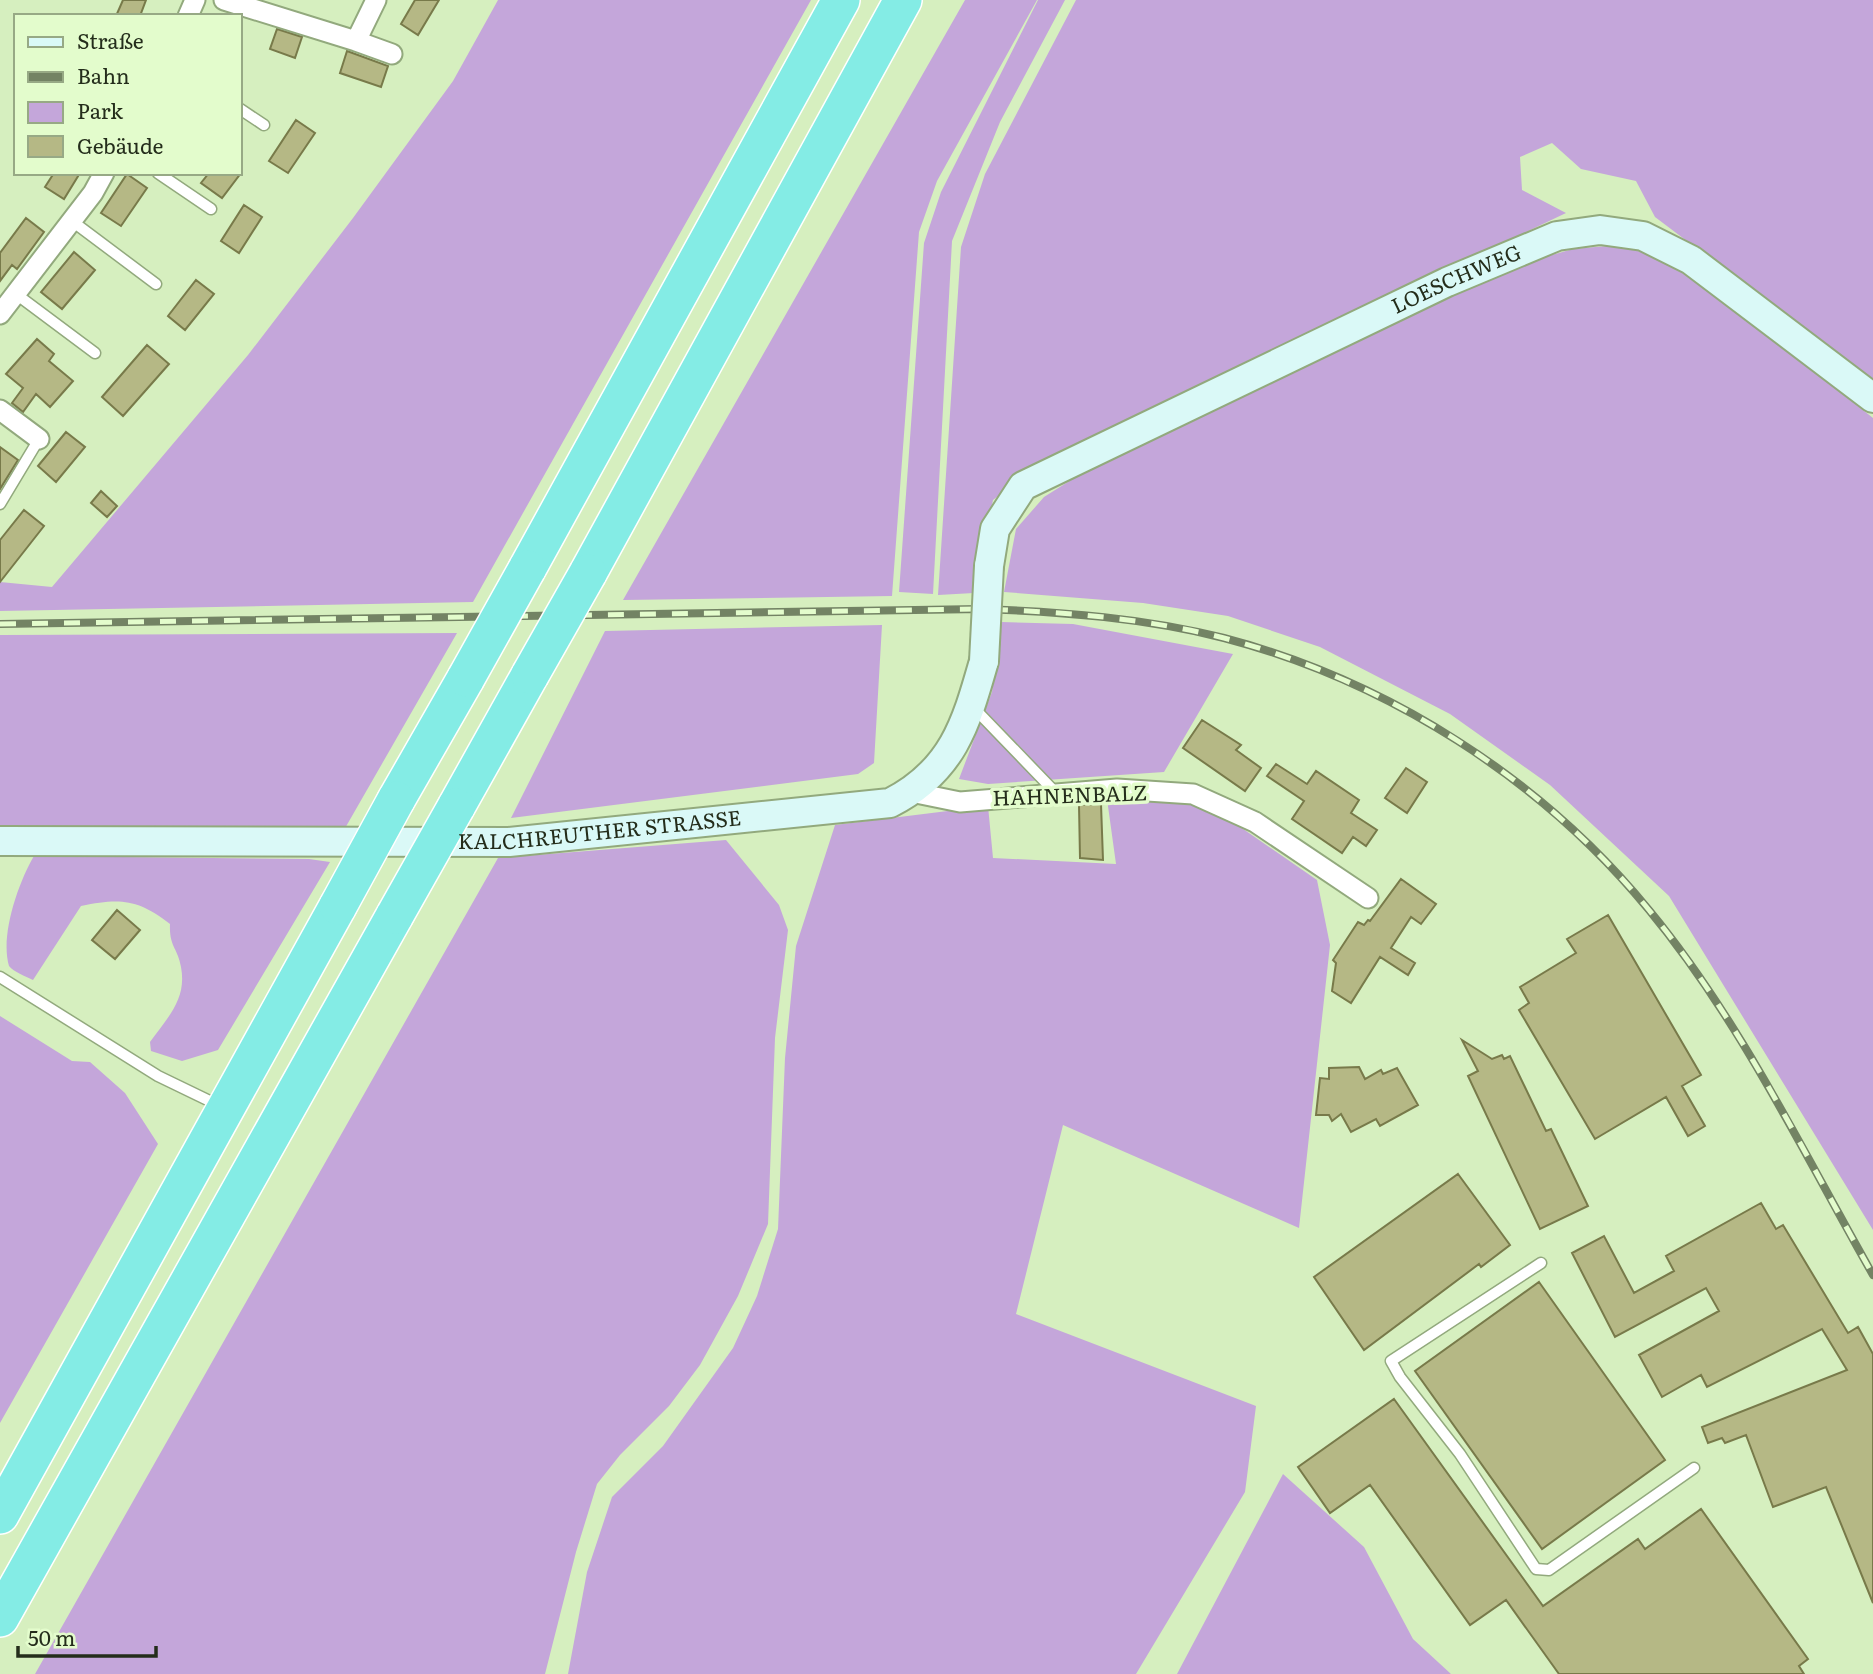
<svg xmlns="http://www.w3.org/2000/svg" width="1873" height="1674" font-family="Literata,serif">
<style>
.green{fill:#c4a6da}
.building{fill:#b5b885;stroke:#787a4a;stroke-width:2}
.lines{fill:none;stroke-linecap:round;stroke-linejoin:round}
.lane-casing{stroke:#92a97d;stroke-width:13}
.street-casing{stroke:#92a97d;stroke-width:23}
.secondary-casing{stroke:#92a97d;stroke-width:32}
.highway-casing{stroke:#fff;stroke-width:40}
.lane{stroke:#fff;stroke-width:10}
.street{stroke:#fff;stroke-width:19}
.secondary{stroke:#daf9f7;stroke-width:28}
.highway{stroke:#84ece5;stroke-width:37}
.rail-casing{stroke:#738364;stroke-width:8}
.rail{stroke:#e3fccc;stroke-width:5;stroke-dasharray:16;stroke-linecap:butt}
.secondary-bridge-casing{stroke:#92a97d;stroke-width:32;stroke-linecap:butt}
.highway-bridge-casing{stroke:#fff;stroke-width:40;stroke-linecap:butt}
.secondary-bridge{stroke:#daf9f7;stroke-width:28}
.highway-bridge{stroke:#84ece5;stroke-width:37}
.labels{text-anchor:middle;stroke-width:7;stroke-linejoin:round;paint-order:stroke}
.street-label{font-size:21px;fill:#242d1b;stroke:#e3fccc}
</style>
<rect width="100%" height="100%" fill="#d6efbf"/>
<!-- green -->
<path class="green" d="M 498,0 L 811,0 L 473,602 L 0,611 L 0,582 L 52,587 L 248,355 L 353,218 L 453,81 Z
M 965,0 L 1037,0 L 937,181 L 919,232 L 892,596 L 623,600 Z
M 1038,0 L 1065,0 L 1000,122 L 952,241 L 933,594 L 899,592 L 924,243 L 941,192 Z
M 1076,0 L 1873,0 L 1873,381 L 1655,217 L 1636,181 L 1581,169 L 1552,143 L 1520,157 L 1522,190 L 1566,213 L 1043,461 L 993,500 L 974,593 L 938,595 L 961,247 L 985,174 Z
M 1618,245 L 1658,254 L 1707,286 L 1873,418 L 1873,1230 L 1669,896 L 1550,785 L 1450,714 L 1320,647 L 1228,616 L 1143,603 L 1004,592 L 1016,529 L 1044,497 L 1098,463 L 1506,268 L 1573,249 Z
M 1001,622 L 1073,624 L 1233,654 L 1164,772 L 988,784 L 959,779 L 992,692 Z
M 882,625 L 874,763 L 858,774 L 511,818 L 605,631 Z
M 457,633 L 344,830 L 0,829 L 0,635 Z
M 1107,799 L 1178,800 L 1223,815 L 1317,880 L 1330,945 L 1299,1228 L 1063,1125 L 1016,1314 L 1256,1406 L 1245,1492 L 1136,1674 L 568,1674 L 587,1572 L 612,1497 L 663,1446 L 733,1348 L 757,1296 L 778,1229 L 785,1058 L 796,946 L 835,825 L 988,806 L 993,858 L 1116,864 Z
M 726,840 L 779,905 L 788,930 L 775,1038 L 768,1224 L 738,1296 L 700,1365 L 669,1406 L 620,1455 L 597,1484 L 576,1552 L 545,1674 L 35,1674 L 498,858 Z
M 34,856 L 309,859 L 330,862 L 218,1050 L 182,1061 L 151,1051 L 150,1042 C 168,1017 187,999 181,967 C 178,948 169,947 170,924 C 138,899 120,898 81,906 L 33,980 C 25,976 14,972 9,966 C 0,936 18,883 34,856 Z
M 0,1016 L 72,1061 L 90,1062 L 125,1093 L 158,1144 L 0,1423 Z
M 1283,1474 L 1364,1547 L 1413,1639 L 1451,1674 L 1177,1674 Z"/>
<!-- building -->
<path class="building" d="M 123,0 L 146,0 L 140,16 L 116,16 Z
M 415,0 L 439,0 L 418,35 L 401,24 Z
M 277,29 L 302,37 L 295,58 L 270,49 Z
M 347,51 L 388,66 L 381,87 L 340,73 Z
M 296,120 L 315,133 L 288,173 L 269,161 Z
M 54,173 L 80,173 L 64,199 L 45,187 Z
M 209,173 L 241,173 L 222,198 L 201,183 Z
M 127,174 L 147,188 L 121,226 L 101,213 Z
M 244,205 L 262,217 L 239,253 L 221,241 Z
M 26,218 L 44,232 L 17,269 L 12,265 L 0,281 L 0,253 Z
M 74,252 L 95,270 L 62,309 L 41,292 Z
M 196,280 L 214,294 L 185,330 L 168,316 Z
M 37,339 L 54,354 L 49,361 L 73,381 L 50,407 L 36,394 L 23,412 L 12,403 L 23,388 L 6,374 Z
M 147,345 L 169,364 L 123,416 L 102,397 Z
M 66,432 L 85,447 L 56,482 L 38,466 Z
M 0,447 L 18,460 L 0,489 Z
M 101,491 L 117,506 L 107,517 L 91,503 Z
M 24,510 L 44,526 L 0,582 L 0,540 Z
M 1202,720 L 1241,745 L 1236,750 L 1261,768 L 1245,791 L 1183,748 Z
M 1276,764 L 1307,784 L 1316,771 L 1359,800 L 1351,813 L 1377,830 L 1366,846 L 1353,837 L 1342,853 L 1292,819 L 1304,801 L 1267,776 Z
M 1406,768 L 1427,782 L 1407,813 L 1385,798 Z
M 1101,804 L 1103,860 L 1080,858 L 1079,805 Z
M 1401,879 L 1436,904 L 1421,924 L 1411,917 L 1391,948 L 1415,963 L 1408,975 L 1380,957 L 1351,1003 L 1332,991 L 1336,963 L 1333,960 L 1358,922 L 1364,925 L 1368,920 L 1370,921 Z
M 117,910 L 140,930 L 115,959 L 92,940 Z
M 1608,915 L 1701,1075 L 1682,1086 L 1705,1126 L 1688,1136 L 1666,1097 L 1595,1139 L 1519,1010 L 1529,1003 L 1520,987 L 1576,953 L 1567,939 Z
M 1462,1040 L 1492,1059 L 1502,1055 L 1504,1059 L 1510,1056 L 1546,1131 L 1551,1129 L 1588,1206 L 1540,1229 L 1468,1076 L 1478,1071 Z
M 1359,1067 L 1365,1079 L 1381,1070 L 1383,1074 L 1397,1068 L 1418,1105 L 1380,1126 L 1376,1119 L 1351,1132 L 1341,1114 L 1332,1121 L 1329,1115 L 1316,1115 L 1320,1078 L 1329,1079 L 1329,1068 Z
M 1458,1174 L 1510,1245 L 1481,1267 L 1479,1264 L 1364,1350 L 1314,1277 Z
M 1761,1203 L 1776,1229 L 1783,1225 L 1848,1333 L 1858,1327 L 1873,1354 L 1873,1603 L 1826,1487 L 1773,1507 L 1746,1435 L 1725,1443 L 1722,1438 L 1708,1443 L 1702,1427 L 1847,1370 L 1822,1329 L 1707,1387 L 1701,1375 L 1662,1397 L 1639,1355 L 1719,1311 L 1706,1288 L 1615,1337 L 1572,1253 L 1604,1236 L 1634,1293 L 1674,1271 L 1666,1256 Z
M 1539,1282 L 1665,1460 L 1542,1549 L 1415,1371 Z
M 1394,1399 L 1543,1606 L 1638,1539 L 1645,1549 L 1701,1509 L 1808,1659 L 1799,1666 L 1804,1674 L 1559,1674 L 1506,1600 L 1470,1625 L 1370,1485 L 1330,1513 L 1298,1467 Z"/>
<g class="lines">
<!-- lane casing -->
<g class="lane-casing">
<path id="lane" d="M 240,109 L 264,125
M 158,173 L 211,209
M 72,221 L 156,284
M 16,294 L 95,353
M 0,504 L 39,439
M 973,707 L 1055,792
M 0,977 L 158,1076 L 220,1106
M 1541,1263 L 1391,1361 L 1400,1377 L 1460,1454 L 1536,1569 L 1549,1570 L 1694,1468"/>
</g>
<!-- street casing -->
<g class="street-casing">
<path id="street" d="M 224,0 L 356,41 L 376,0
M 188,16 L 195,0
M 356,41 L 392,54
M 0,314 L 93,193 L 104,173
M 0,410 L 39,439
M 911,792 L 960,802 L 1117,789 L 1193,794 L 1255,822 L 1368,898"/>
</g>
<!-- secondary casing -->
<g class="secondary-casing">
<g id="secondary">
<path id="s1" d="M 989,566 L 995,529 L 1023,486 L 1447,282 L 1557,236 L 1600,230 L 1643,236 L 1691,260 L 1873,398"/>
<path id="s2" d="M 0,841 L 509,842 L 890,803 C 953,771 966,724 984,661"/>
</g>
</g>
<!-- highway casing -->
<g class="highway-casing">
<path id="highway" d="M 527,569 L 841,0
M 588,573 L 903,0
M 396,800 L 466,678
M 456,807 L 530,675
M 0,1515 L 338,906
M 0,1618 L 395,915"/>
</g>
<!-- lane -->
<use href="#lane" class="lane"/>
<!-- street -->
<use href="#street" class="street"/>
<!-- secondary -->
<use href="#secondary" class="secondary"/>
<!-- highway -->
<use href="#highway" class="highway"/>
<!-- rail casing -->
<g class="rail-casing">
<path id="rail" d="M 0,624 L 982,609 C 1064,612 1145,618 1224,638 C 1388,681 1542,779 1649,910 C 1740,1020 1803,1152 1873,1275"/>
</g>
<!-- rail -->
<use href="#rail" class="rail"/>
<!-- secondary-bridge casing -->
<g class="secondary-bridge-casing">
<path id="secondary-bridge" d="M 984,661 L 989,566"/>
</g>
<!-- highway-bridge casing -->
<g class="highway-bridge-casing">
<path id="highway-bridge" d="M 530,675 L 588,573
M 466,678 L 527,569
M 338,906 L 396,800
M 395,915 L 456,807"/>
</g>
<!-- secondary-bridge -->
<use href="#secondary-bridge" class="secondary-bridge"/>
<!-- highway-bridge -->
<use href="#highway-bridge" class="highway-bridge"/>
</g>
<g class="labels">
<!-- street labels -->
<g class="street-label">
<text dy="7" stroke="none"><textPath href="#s1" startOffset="569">LOESCHWEG</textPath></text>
<text transform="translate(1070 796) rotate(-2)" y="7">HAHNENBALZ</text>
<text dy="7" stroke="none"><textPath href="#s2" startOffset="600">KALCHREUTHER STRASSE</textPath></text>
</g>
</g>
<!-- legend -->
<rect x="14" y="14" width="228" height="161" fill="#e3fccc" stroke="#97a985" stroke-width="2"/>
<rect x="28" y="37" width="35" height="10" fill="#daf9f7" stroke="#97a985" stroke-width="2"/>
<text x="77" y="49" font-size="21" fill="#242d1b">Straße</text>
<rect x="28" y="72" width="35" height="10" fill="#738364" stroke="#97a985" stroke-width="2"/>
<text x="77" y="84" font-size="21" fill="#242d1b">Bahn</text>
<rect x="28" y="102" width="35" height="21" fill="#c4a6da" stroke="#97a985" stroke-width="2"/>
<text x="77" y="119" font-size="21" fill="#242d1b">Park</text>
<rect x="28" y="136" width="35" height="21" fill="#b5b885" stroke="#97a985" stroke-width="2"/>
<text x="77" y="154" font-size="21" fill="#242d1b">Gebäude</text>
<!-- scale -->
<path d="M18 1646v10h138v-10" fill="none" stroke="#242d1b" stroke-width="3.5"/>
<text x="28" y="1646" font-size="21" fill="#242d1b" stroke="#e3fccc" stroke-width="5" paint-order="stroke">50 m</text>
</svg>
